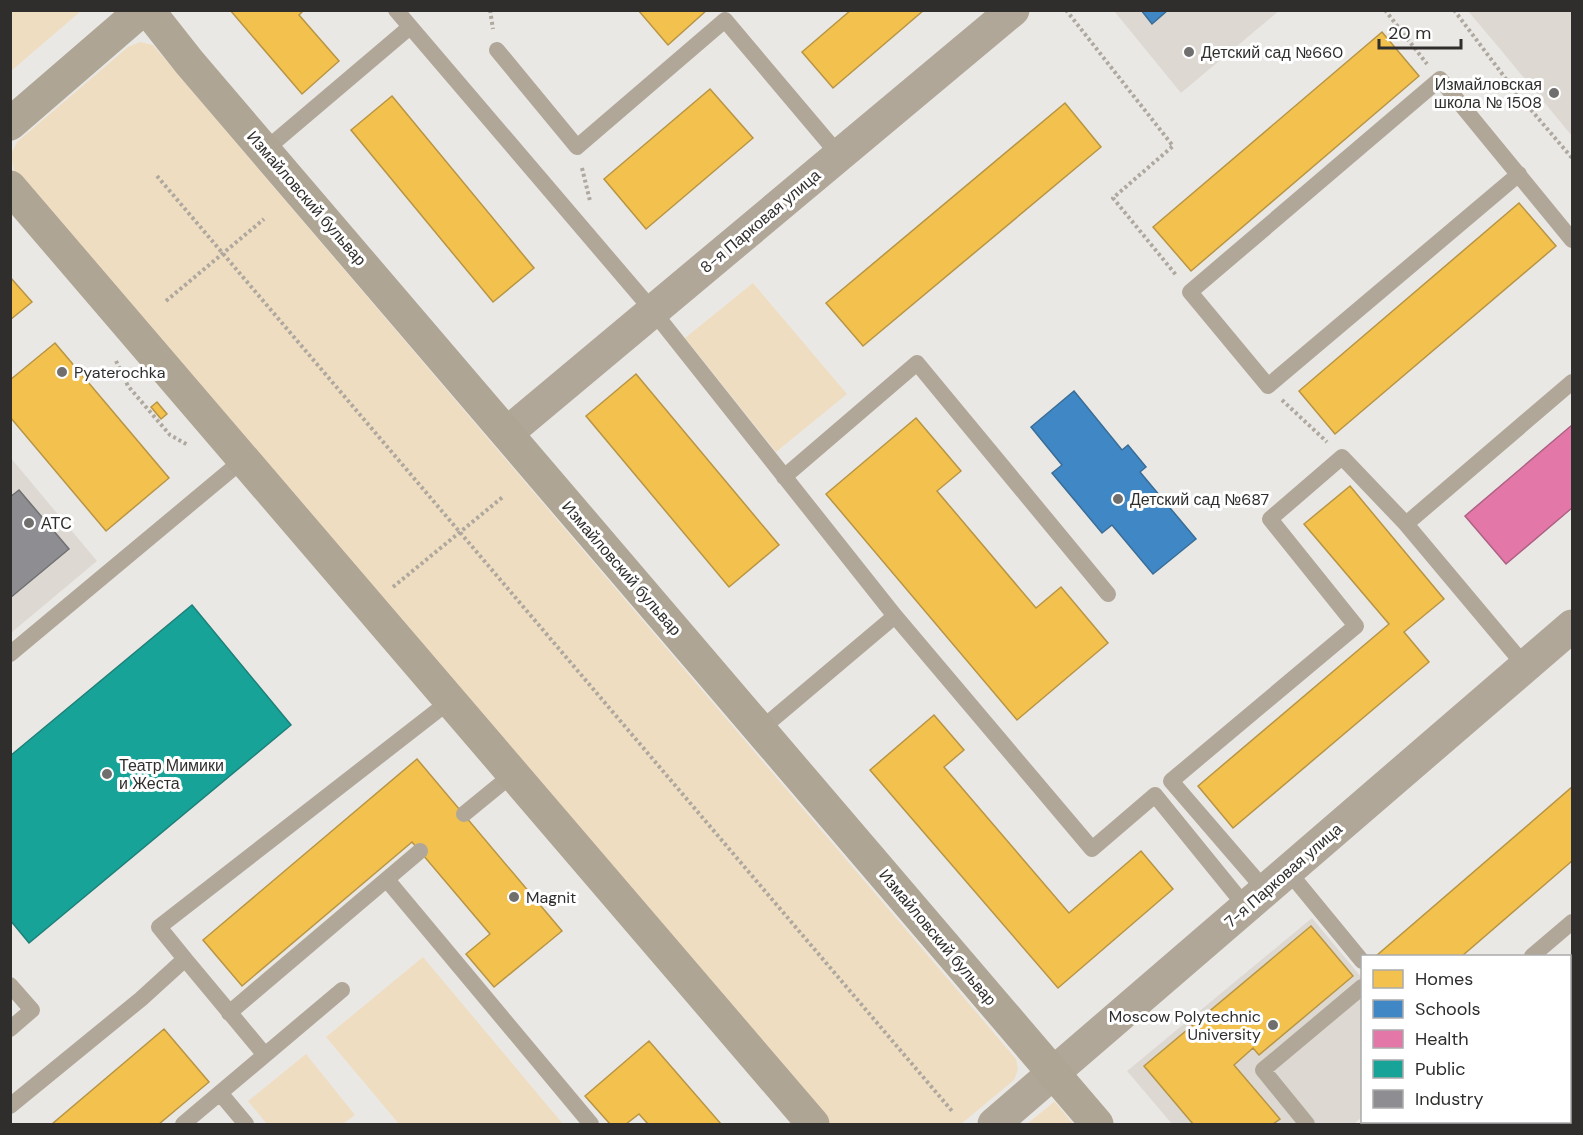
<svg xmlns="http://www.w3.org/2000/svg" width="1583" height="1135" font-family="'DM Sans',sans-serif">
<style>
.built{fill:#ddd9d2}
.green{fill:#efddc1}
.homes{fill:#f2c14e;stroke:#b89544;stroke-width:1.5}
.schools{fill:#3f88c5;stroke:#3a6d97;stroke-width:1.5}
.health{fill:#e377a8;stroke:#ad6183;stroke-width:1.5}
.public{fill:#17a398;stroke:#1e8078;stroke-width:1.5}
.industry{fill:#8d8d92;stroke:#717073;stroke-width:1.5}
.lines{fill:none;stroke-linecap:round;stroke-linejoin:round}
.path{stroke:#aea89e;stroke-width:4;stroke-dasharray:3 3;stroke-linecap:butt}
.lane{stroke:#b0a798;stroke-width:16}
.street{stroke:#b0a798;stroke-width:33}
.secondary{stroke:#aea594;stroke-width:33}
.poi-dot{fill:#706f6d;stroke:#fff;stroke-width:2}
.labels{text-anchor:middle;stroke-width:6;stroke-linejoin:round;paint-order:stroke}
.poi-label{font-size:16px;fill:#2f2e2c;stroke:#fff;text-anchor:start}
.street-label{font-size:16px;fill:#2f2e2c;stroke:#fff}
</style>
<rect width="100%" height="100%" fill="#eae8e5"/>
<!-- built -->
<path class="built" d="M 1114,11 L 1279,11 L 1181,93 Z
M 1468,11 L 1572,11 L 1572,136 L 1500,49 Z
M 10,457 L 97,561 L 11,633 L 10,633 Z
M 1312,918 L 1362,978 L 1362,1117 L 1354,1124 L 1172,1124 L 1127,1071 Z
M 1570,1080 L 1572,1084 L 1572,1124 L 1429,1124 L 1433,1122 L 1570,1122 Z"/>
<!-- green -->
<path class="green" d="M 11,10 L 81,10 L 81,11 L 11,71 Z
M 140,42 L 153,45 L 1016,1059 L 1018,1070 L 1014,1080 L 961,1124 L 826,1124 L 14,171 L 11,154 L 17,142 L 128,47 Z
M 753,283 L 847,394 L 776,452 L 685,338 Z
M 423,957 L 563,1124 L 399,1124 L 326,1037 Z
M 306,1054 L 355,1115 L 343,1124 L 267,1124 L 248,1101 Z
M 1055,1102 L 1073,1124 L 1027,1124 L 1054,1102 Z"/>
<!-- homes -->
<path class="homes" d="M 230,10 L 304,10 L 299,15 L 339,61 L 302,94 Z
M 638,10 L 707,10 L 668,45 Z
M 851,10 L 924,10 L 833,88 L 802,52 Z
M 1382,32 L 1419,76 L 1191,271 L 1153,227 Z
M 710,89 L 753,138 L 646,229 L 604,179 Z
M 392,96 L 534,268 L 493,302 L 351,130 Z
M 1065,103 L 1101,147 L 863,346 L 826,303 Z
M 1519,203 L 1556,246 L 1335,434 L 1299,391 Z
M 10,277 L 32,302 L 10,320 Z
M 55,343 L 169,478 L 106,531 L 10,417 L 10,380 Z
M 636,374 L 779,545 L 729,587 L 586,416 Z
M 157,402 L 167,414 L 161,419 L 151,407 Z
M 916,418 L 961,471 L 937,491 L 1036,608 L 1061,587 L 1108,643 L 1017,720 L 826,494 Z
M 1350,486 L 1444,599 L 1404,632 L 1429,662 L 1233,828 L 1198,786 L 1389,624 L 1304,524 Z
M 934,715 L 964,750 L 944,767 L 1069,913 L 1141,851 L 1173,889 L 1058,988 L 870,770 Z
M 417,759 L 562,931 L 494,987 L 466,954 L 490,934 L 412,842 L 242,986 L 203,940 Z
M 1572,787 L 1572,861 L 1462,956 L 1376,956 Z
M 1311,926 L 1353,976 L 1259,1055 L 1253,1048 L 1234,1065 L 1280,1119 L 1273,1124 L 1193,1124 L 1144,1066 Z
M 164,1029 L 209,1082 L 159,1124 L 52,1124 Z
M 649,1041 L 721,1124 L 648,1124 L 639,1114 L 626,1124 L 610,1124 L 585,1096 Z"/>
<!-- schools -->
<path class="schools" d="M 1141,10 L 1168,10 L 1152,24 Z
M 1074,391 L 1122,450 L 1128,445 L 1146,467 L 1140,472 L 1196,539 L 1153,574 L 1112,525 L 1102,533 L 1052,473 L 1062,465 L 1031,427 Z
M 1476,1122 L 1518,1122 L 1521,1124 L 1472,1124 Z"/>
<!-- health -->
<path class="health" d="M 1572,425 L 1572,508 L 1506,564 L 1465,516 Z"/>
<!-- public -->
<path class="public" d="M 192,605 L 291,725 L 29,943 L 10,920 L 10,756 Z"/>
<!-- industry -->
<path class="industry" d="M 19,490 L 69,549 L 10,598 L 10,497 Z"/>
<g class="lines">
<!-- path -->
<path class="path" d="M 490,10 L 493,29
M 1066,10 L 1173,146 L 1113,198 L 1176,275
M 1385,10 L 1427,64
M 1454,10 L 1515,91 L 1572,158
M 582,168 L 590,201
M 157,176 L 952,1111
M 166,301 L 264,219
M 116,361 L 128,386 L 170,435 L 188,445
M 1282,400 L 1327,442
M 393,587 L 504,496
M 1413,1124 L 1416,1122"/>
<!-- lane -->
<path class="lane" d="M 396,10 L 653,311 L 895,616 L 760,730
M 497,50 L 577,147 L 725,20 L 839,155
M 265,150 L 410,27
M 1519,174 L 1268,386 L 1190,292 L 1440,79 L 1572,240
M 784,477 L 917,363 L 1108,594
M 1406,524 L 1572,382
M 895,616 L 1092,849 L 1155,795 L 1246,907
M 10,654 L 244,459
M 464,814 L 513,774
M 1288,871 L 1362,961
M 388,881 L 591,1124
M 1265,890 L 1171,781 L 1356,626 L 1270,519 L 1342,457 L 1406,524 L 1526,667
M 1532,956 L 1572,922
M 185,959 L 265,1055
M 1570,977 L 1572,980
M 10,985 L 32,1010 L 10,1029
M 229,1013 L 420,851
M 220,1093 L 246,1124
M 10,1106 L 141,999 L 185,959 L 159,927 L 451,700
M 183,1124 L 342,990
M 1307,1124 L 1263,1070 L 1362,987"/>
<!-- street -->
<path class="street" d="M 507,433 L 1013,10
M 994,1124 L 1572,626"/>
<!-- secondary -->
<path class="secondary" d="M 148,10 L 189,62 L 1097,1124
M 10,124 L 142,10
M 10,187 L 813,1124"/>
</g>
<!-- markers -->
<g class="poi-dot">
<circle cx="1189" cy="52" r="6"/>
<circle cx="1554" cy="93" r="6"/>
<circle cx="62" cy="372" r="6"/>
<circle cx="1118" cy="499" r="6"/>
<circle cx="29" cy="523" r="6"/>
<circle cx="107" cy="774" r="6"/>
<circle cx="514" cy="897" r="6"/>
<circle cx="1273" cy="1025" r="6"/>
</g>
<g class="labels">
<!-- poi labels -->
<g class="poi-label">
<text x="1201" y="58">Детский сад №660</text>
<text x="1542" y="90" text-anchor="end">Измайловская<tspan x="1542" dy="18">школа № 1508</tspan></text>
<text x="74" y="378">Pyaterochka</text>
<text x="1130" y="505">Детский сад №687</text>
<text x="41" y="529">АТС</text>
<text x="119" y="771">Театр Мимики<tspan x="119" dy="18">и Жеста</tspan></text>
<text x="526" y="903">Magnit</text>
<text x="1261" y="1022" text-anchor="end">Moscow Polytechnic<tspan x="1261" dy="18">University</tspan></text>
</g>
<!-- street labels -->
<g class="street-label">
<text transform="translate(307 198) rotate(49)" y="6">Измайловский бульвар</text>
<text transform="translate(760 221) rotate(-40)" y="6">8-я Парковая улица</text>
<text transform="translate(622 568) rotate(49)" y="6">Измайловский бульвар</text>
<text transform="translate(1283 875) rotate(-41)" y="6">7-я Парковая улица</text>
<text transform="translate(938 937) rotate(50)" y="6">Измайловский бульвар</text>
</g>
</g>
<!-- border -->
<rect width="1583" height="1135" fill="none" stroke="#2f2e2c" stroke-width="24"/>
<!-- legend -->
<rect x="1361" y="955" width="210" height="168" fill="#ffffff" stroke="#acabab" stroke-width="1.5"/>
<rect x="1373" y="970" width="30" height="18" fill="#f2c14e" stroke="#acabab" stroke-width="1.5"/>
<text x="1415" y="985" font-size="18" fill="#2f2e2c">Homes</text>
<rect x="1373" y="1000" width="30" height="18" fill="#3f88c5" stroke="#acabab" stroke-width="1.5"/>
<text x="1415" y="1015" font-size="18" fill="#2f2e2c">Schools</text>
<rect x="1373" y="1030" width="30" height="18" fill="#e377a8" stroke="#acabab" stroke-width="1.5"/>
<text x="1415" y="1045" font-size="18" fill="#2f2e2c">Health</text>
<rect x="1373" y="1060" width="30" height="18" fill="#17a398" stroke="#acabab" stroke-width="1.5"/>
<text x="1415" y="1075" font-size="18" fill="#2f2e2c">Public</text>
<rect x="1373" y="1090" width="30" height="18" fill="#8d8d92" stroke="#acabab" stroke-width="1.5"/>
<text x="1415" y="1105" font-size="18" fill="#2f2e2c">Industry</text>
<!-- scale -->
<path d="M1379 39v9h82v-9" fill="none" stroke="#2f2e2c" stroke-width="3"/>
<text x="1388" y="39" font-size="18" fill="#2f2e2c" stroke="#ffffff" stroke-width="4.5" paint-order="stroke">20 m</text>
</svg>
